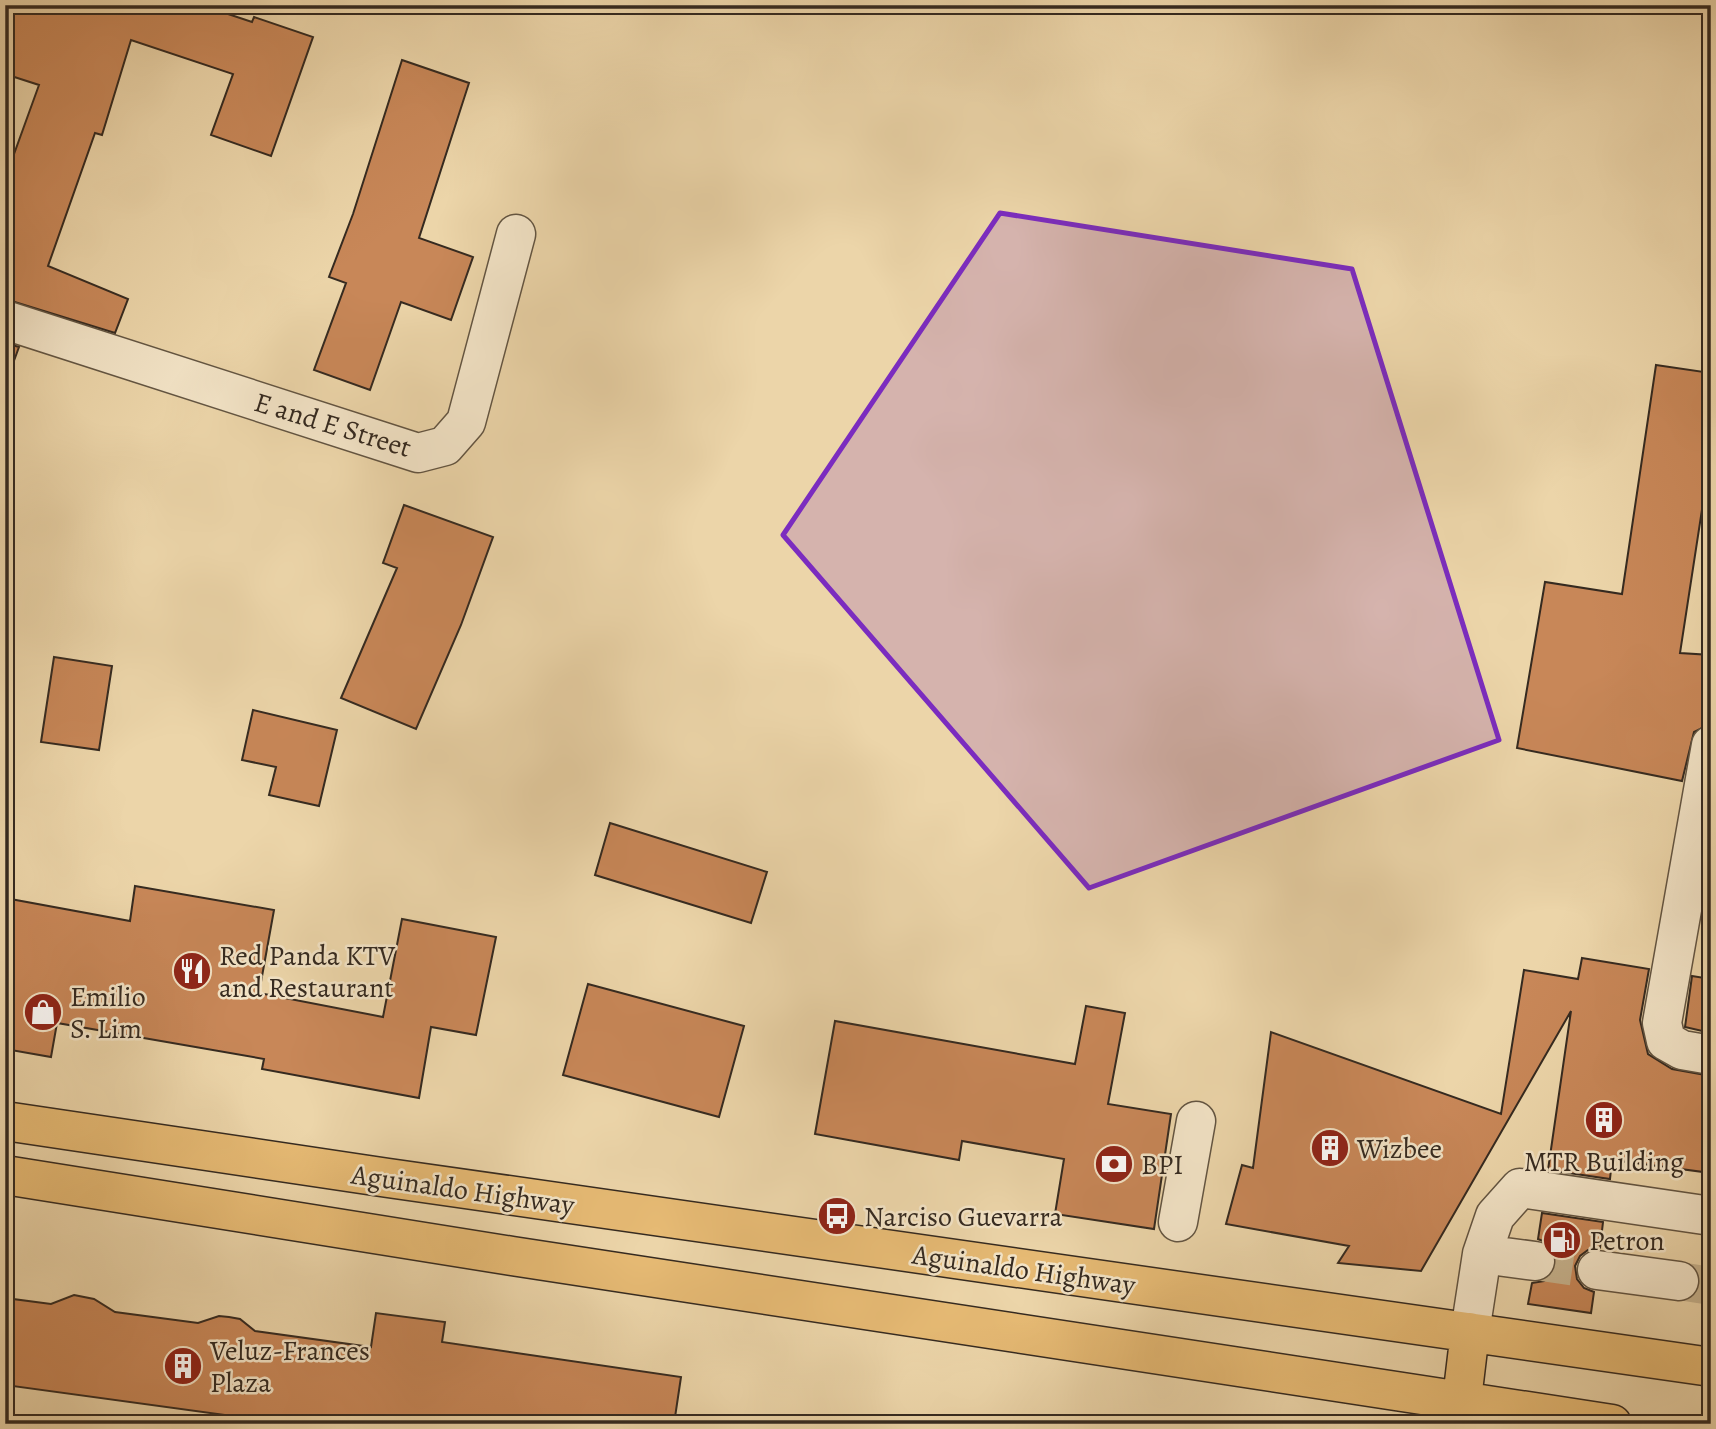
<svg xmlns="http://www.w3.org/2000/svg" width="1716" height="1429" font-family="Alegreya,serif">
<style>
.building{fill:#c88758;stroke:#352a20;stroke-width:2}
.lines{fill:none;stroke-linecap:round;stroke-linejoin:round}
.minor-tunnel{stroke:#c7b38e;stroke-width:38;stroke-dasharray:38 19;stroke-linecap:butt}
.minor-casing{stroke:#635542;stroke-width:41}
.highway-casing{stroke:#352a20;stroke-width:41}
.minor{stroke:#f3e4c7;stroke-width:38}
.highway{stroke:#e6ba74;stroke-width:38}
.marked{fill:#7b2cbf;fill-opacity:0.2;stroke:#7b2cbf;stroke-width:5;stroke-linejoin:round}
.labels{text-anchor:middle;stroke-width:5;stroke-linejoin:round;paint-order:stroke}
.street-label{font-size:28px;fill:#352a20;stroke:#f3e4c7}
.poi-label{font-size:28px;fill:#352a20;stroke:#f3e4c7;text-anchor:start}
</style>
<rect width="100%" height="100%" fill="#ecd5a9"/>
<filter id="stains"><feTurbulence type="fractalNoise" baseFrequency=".00286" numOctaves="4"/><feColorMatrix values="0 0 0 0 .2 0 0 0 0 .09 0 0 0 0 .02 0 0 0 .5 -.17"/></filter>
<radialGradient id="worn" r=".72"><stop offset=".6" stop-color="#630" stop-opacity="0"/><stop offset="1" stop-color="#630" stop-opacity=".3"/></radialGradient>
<!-- building -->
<path class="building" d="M 5,5 L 201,5 L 252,22 L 254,17 L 313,37 L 271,156 L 211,135 L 233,74 L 131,40 L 102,135 L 95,133 L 48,266 L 128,299 L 115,333 L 5,299 L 5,179 L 39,85 L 5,74 Z
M 402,60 L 469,83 L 419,238 L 473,257 L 451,320 L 401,302 L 370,390 L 314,370 L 346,283 L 329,277 L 353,214 Z
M 5,343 L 19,347 L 11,369 L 5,368 Z
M 1656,365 L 1711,373 L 1711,451 L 1680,653 L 1711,655 L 1711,724 L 1694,732 L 1682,781 L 1517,748 L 1545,582 L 1622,594 Z
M 404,505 L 493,537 L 461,625 L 416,729 L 341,698 L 397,568 L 383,563 Z
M 54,657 L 112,666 L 99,750 L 41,742 Z
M 253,710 L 337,730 L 319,806 L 269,795 L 276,767 L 242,760 Z
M 610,823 L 767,872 L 751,923 L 595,875 Z
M 135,886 L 274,910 L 259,993 L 383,1017 L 402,919 L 496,937 L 476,1035 L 431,1027 L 419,1098 L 262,1069 L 264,1059 L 57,1023 L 51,1057 L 5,1049 L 5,898 L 130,921 Z
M 1582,958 L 1649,969 L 1640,1020 L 1648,1054 L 1672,1069 L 1711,1076 L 1711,1173 L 1612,1160 L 1610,1179 L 1548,1170 L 1571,1011 L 1421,1271 L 1338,1263 L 1349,1246 L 1226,1224 L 1242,1165 L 1253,1168 L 1271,1032 L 1501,1114 L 1524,970 L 1578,979 Z
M 1692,976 L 1711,979 L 1711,1033 L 1685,1027 Z
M 588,984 L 744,1026 L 719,1117 L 563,1075 Z
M 1086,1006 L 1125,1013 L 1108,1104 L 1171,1114 L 1154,1229 L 1055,1214 L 1064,1159 L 962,1141 L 959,1160 L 815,1134 L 835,1021 L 1075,1064 Z
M 1542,1213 L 1603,1222 L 1600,1248 L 1588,1250 L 1580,1256 L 1575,1266 L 1577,1279 L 1584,1288 L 1594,1292 L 1591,1313 L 1528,1304 L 1532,1283 L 1544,1281 L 1553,1274 L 1557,1265 L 1555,1252 L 1548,1243 L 1538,1239 Z
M 74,1295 L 94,1299 L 115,1312 L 198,1323 L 219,1316 L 229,1317 L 240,1319 L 255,1331 L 371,1347 L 376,1313 L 445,1322 L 442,1342 L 681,1377 L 674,1424 L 290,1424 L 5,1385 L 5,1298 L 51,1304 Z"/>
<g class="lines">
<!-- minor-tunnel -->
<path class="minor-tunnel" d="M 1535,1261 L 1597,1270
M 1679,1281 L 1711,1286"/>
<!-- minor casing -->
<g class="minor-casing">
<path id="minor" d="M 5,320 L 418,453 L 445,446 L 466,422 L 516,234
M 1711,745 L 1662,1023 L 1666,1041 L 1682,1050 L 1711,1055
M 1178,1222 L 1196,1121
M 1482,1254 L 1535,1261
M 1597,1270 L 1679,1281
M 1470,1332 L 1482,1254 L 1495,1216 L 1520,1188 L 1711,1216"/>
</g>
<!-- highway casing -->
<g class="highway-casing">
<path id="highway" d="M 5,1121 C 573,1207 1142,1285 1711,1367
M 5,1175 L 512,1256 L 1612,1424
M 1462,1399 L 1470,1332"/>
</g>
<!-- minor -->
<use href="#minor" class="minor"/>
<!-- highway -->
<use href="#highway" class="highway"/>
</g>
<!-- marked area -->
<path class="marked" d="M 1000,213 L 1352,269 L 1499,740 L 1089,888 L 783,535 Z"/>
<!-- icons -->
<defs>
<g id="restaurant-disc" transform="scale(2.0125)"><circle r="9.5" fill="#8f2418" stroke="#f3e4c7"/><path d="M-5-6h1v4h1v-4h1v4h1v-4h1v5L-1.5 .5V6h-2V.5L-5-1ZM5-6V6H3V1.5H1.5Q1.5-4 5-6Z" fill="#fff"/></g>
<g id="shop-disc" transform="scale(2.0125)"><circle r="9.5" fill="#8f2418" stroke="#f3e4c7"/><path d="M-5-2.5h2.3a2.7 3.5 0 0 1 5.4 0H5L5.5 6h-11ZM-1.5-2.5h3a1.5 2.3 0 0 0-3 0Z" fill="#fff"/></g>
<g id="building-disc" transform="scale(2.0125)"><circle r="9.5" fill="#8f2418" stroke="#f3e4c7"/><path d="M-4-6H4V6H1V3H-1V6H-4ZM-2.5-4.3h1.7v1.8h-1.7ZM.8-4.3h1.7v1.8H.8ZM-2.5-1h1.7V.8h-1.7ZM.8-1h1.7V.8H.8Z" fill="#fff"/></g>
<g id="bank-disc" transform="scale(2.0125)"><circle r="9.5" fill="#8f2418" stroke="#f3e4c7"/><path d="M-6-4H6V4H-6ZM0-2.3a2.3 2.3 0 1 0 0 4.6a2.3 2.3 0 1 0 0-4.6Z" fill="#fff"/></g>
<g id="bus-disc" transform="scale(2.0125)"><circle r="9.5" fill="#8f2418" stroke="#f3e4c7"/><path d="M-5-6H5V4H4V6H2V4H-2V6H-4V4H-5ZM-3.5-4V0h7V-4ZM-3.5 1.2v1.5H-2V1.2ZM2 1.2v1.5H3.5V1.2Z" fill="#fff"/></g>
<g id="fuel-disc" transform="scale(2.0125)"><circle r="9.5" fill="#8f2418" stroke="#f3e4c7"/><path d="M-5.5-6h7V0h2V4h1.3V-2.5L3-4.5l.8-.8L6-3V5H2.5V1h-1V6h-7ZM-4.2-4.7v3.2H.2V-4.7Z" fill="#fff"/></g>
</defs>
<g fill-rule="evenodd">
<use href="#restaurant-disc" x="192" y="971"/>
<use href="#shop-disc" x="43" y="1012"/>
<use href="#building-disc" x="1604" y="1120"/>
<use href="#building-disc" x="1330" y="1148"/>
<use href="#bank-disc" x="1114" y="1164"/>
<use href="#bus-disc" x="837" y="1216"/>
<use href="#fuel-disc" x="1562" y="1240"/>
<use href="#building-disc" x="183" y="1366"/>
</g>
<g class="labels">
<!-- street labels -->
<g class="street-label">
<text transform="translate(333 424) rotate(17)" y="10">E and E Street</text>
<text transform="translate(463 1189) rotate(8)" y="10">Aguinaldo Highway</text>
<text transform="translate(1024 1269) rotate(8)" y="10">Aguinaldo Highway</text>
</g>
<!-- poi labels -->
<g class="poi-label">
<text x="219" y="965">Red Panda KTV<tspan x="219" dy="32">and Restaurant</tspan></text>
<text x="70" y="1006">Emilio<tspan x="70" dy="32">S. Lim</tspan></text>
<text x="1357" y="1158">Wizbee</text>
<text x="1604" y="1171" text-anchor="middle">MTR Building</text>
<text x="1141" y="1174">BPI</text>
<text x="864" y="1226">Narciso Guevarra</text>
<text x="1589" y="1250">Petron</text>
<text x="210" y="1360">Veluz-Frances<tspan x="210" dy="32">Plaza</tspan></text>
</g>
</g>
<!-- margin -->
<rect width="1716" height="1429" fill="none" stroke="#ecd5a9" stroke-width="28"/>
<rect x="7" y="7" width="1702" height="1415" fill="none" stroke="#352a20" stroke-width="3.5"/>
<rect x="14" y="14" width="1688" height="1401" fill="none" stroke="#352a20" stroke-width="2"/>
<rect width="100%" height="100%" filter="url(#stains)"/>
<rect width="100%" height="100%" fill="url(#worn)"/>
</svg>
